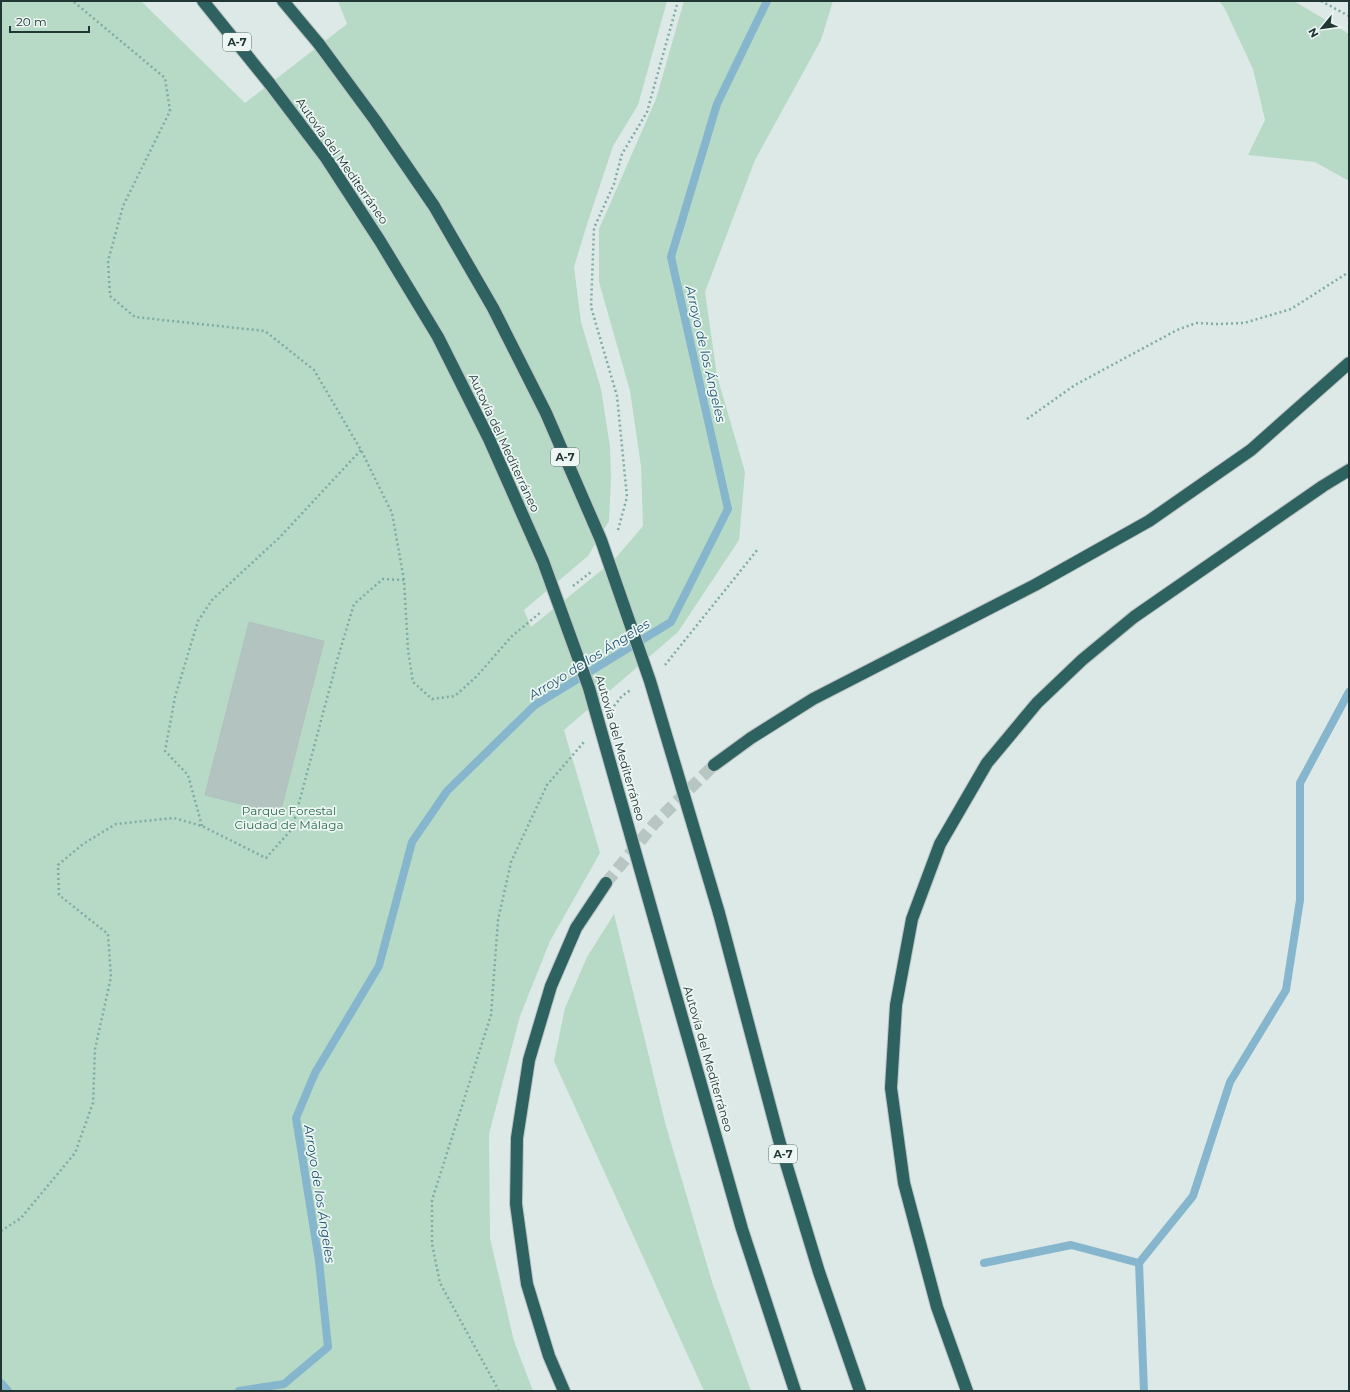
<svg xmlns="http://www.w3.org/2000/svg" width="1350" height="1392" font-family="Montserrat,sans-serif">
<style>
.green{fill:#b6dac6}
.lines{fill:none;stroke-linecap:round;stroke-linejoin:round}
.stream{stroke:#86b6cd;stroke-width:8}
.building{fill:#b3c3bf;stroke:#b0c2be}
.motorway-tunnel{stroke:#b7c5c3;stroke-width:12;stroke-dasharray:12 6;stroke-linecap:butt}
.motorway-casing{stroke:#bcc3c2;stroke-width:14}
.path{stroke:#7eaba5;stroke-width:2.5;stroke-dasharray:2 3;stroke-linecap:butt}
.motorway{stroke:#2d6260;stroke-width:12}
.motorway-bridge-casing{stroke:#bcc3c2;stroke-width:14;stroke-linecap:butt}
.motorway-bridge{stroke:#2d6260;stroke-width:12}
.labels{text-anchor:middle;stroke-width:3.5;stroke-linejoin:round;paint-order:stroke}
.shield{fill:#edf6f3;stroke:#5e706e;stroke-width:1}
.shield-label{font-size:11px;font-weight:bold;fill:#203735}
.street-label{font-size:12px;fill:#203735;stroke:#edf6f3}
.park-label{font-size:12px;fill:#2b6c50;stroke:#edf6f3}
.water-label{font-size:13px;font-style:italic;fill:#1d5470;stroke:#edf6f3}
</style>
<rect width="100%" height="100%" fill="#dde9e6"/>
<!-- green -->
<path class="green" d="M 1,1 L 141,1 L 245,103 L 347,24 L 338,1 L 667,1 L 638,105 L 613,146 L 588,221 L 574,267 L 581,322 L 601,389 L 610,447 L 611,478 L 609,521 L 588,556 L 524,610 L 531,627 L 613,561 L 643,526 L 641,466 L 630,391 L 599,282 L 599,229 L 656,99 L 684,1 L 833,1 L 821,40 L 755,160 L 705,292 L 717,376 L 745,472 L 739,540 L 678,632 L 564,730 L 600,853 L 550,941 L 520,1016 L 489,1134 L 490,1238 L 514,1341 L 533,1391 L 1,1391 Z
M 1219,1 L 1294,1 L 1349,34 L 1349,181 L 1315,162 L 1248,155 L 1265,120 L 1253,69 L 1225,9 Z
M 614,914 L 666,1126 L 713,1285 L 751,1391 L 704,1391 L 554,1061 L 565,1008 L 587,957 Z"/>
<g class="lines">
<!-- stream -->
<path class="stream" d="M 984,1263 L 1071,1245 L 1139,1263
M 1,1383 L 8,1391
M 239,1391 L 284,1384 L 328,1347 L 319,1261 L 296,1118 L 315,1073 L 379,966 L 412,842 L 447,791 L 535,705 L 671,622 L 728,509 L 671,257 L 717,104 L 767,1
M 1144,1391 L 1139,1263 L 1193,1196 L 1230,1082 L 1286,990 L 1300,900 L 1300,783 L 1349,692"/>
</g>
<!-- building -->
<path class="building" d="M 249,622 L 324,641 L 280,814 L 205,795 Z"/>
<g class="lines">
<!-- motorway-tunnel -->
<path class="motorway-tunnel" d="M 606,883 L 655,823 L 714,765"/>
<!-- motorway casing -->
<g class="motorway-casing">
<path id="motorway" d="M 203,1 L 270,84
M 283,1 L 319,44
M 714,765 L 751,738 L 813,699 L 1035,585 L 1149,521 L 1251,450 L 1349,363
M 719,913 L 779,1140 L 819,1272 L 860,1391
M 657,929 L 742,1229 L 795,1391
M 564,1391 L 549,1356 L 527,1284 L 516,1204 L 517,1138 L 529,1060 L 551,986 L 576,928 L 606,883
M 967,1391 L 937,1307 L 904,1183 L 891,1088 L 896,1005 L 912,919 L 940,844 L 987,763 L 1037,703 L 1082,660 L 1134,617 L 1323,486 L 1349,470"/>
</g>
<!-- path -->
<path class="path" d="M 1321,1 L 1349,16
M 74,2 L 165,78 L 170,111 L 123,206 L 108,261 L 110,296 L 135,317 L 265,331 L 314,370 L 361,450 L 392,513 L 404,580 L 408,650 L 413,682 L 432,699 L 455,696 L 477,676 L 512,636 L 541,612
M 1027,419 L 1075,385 L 1177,330 L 1196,323 L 1218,324 L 1244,323 L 1291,309 L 1349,272
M 618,530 L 627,497 L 617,396 L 591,307 L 594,228 L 614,184 L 622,154 L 647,112 L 678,1
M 573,586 L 591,572
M 665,665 L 758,549
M 614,706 L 622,696 L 632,689
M 202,826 L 188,775 L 165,751 L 175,697 L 198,621 L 212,600 L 280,537 L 361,450
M 1,1231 L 21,1218 L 75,1153 L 93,1103 L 95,1049 L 111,977 L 108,934 L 59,895 L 58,865 L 83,844 L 116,824 L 174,818 L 202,826 L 266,858 L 292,829 L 338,657 L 354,604 L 383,579 L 404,580
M 499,1391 L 440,1283 L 432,1244 L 432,1200 L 491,1015 L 498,920 L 511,862 L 547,785 L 584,742"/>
<!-- motorway -->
<use href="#motorway" class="motorway"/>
<!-- motorway-bridge casing -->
<g class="motorway-bridge-casing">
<path id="motorway-bridge" d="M 319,44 L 375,120 L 434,206 L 493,308 L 546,413 L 601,540 L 650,681 L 719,913
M 270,84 L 326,158 L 380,241 L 438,337 L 489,439 L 543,561 L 589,688 L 657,929"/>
</g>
<!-- motorway-bridge -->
<use href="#motorway-bridge" class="motorway-bridge"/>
</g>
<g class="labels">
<!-- shield labels -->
<g class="shield">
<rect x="223" y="33" width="28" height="18" rx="3"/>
<rect x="551" y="448" width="28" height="18" rx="3"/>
<rect x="769" y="1145" width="28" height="18" rx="3"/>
</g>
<g class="shield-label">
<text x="237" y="46">A-7</text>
<text x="565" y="461">A-7</text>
<text x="783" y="1158">A-7</text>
</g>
<!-- street labels -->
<g class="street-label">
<text transform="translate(342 161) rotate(55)" y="4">Autovía del Mediterráneo</text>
<text transform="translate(504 443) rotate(65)" y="4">Autovía del Mediterráneo</text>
<text transform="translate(620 748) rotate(74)" y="4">Autovía del Mediterráneo</text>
<text transform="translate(708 1059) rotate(74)" y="4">Autovía del Mediterráneo</text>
</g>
<!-- park labels -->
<g class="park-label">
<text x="289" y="815">Parque Forestal<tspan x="289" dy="14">Ciudad de Málaga</tspan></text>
</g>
<!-- water labels -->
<g class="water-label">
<text transform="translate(706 354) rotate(77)" y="5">Arroyo de los Ángeles</text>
<text transform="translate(589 659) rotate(-32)" y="5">Arroyo de los Ángeles</text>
<text transform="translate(320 1194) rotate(81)" y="5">Arroyo de los Ángeles</text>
</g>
</g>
<!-- border -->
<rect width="1350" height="1392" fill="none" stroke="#203735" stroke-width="4"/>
<!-- north arrow -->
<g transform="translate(1322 28) rotate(241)" stroke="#edf6f3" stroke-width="3" paint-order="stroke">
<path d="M0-3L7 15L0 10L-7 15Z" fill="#203735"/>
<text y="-6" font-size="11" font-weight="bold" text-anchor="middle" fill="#203735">N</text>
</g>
<!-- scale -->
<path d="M10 26v6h79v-6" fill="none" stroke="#203735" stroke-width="2"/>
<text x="16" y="26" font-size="12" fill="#203735" stroke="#edf6f3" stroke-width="3" paint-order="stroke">20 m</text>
</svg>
